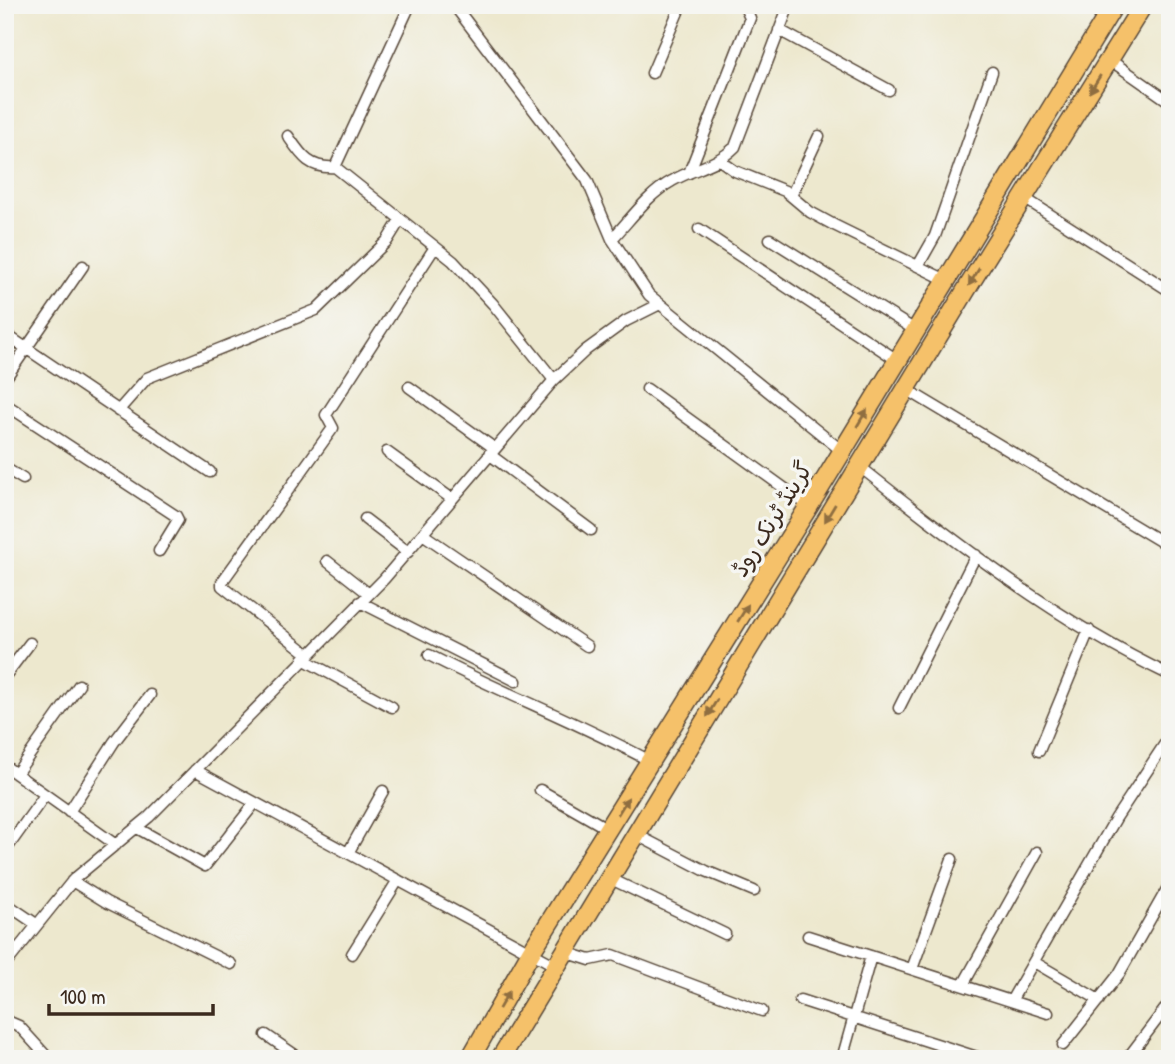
<svg xmlns="http://www.w3.org/2000/svg" width="1175" height="1064" font-family="'Patrick Hand','Playpen Sans Arabic',sans-serif">
<style>
.lines{fill:none;stroke-linecap:round;stroke-linejoin:round}
.street-casing{stroke:#564638;stroke-width:13}
.highway-casing{stroke:#564638;stroke-width:21}
.street{stroke:#fff;stroke-width:10}
.highway{stroke:#f5c16b;stroke-width:18}
.oneway{fill:#8f6e41}
.labels{text-anchor:middle;stroke-width:7;stroke-linejoin:round;paint-order:stroke}
.street-label{font-size:23px;fill:#3b2a1e;stroke:#f6f6f2}
</style>
<rect width="100%" height="100%" fill="#f6f6f2"/>
<filter id="ink" filterUnits="userSpaceOnUse"><feTurbulence type="fractalNoise" baseFrequency=".0143" numOctaves="2"/><feDisplacementMap in="SourceGraphic" scale="14" xChannelSelector="R" yChannelSelector="G"/><feConvolveMatrix kernelMatrix="1 2 1 2 8 2 1 2 1" color-interpolation-filters="sRGB"/></filter>
<filter id="wash" filterUnits="userSpaceOnUse"><feTurbulence type="fractalNoise" baseFrequency=".00686" numOctaves="4" result="noise"/><feDisplacementMap in="SourceGraphic" scale="28" xChannelSelector="R" yChannelSelector="G"/><feGaussianBlur stdDeviation="1.57" result="paint"/><feColorMatrix in="noise" values="0 0 0 0 0 0 0 0 0 0 0 0 0 0 0 0 0 1.4 0 .05"/><feComposite in="paint" operator="in"/></filter>
<g filter="url(#wash)">
<rect width="100%" height="100%" fill="#ede8ce"/>
</g>
<g filter="url(#ink)">
<g class="lines">
<!-- street casing -->
<g class="street-casing">
<path id="street" d="M 454,5 L 587,180 L 612,239 L 649,295 L 842,451
M 779,30 L 889,90
M 1110,60 L 1170,102
M 652,73 L 681,5
M 288,136 C 301,155 309,169 335,167 L 410,5
M 721,161 L 735,171 L 785,191 L 810,212 L 834,225 L 946,280
M 335,167 L 453,261 L 493,304 L 554,380
M 689,173 L 750,18 L 744,5
M 791,196 L 819,136
M 1024,198 L 1170,291
M 699,229 L 897,360
M 612,239 C 630,220 648,194 672,181 C 694,168 716,166 735,147 L 789,5
M 770,239 L 915,330
M 918,266 L 935,236 L 992,72
M 5,334 L 210,472
M 5,379 L 83,266
M 409,387 L 494,448
M 647,389 L 809,506
M 906,389 L 1170,547
M 5,404 L 176,516 L 178,520 L 159,551
M 118,411 L 147,378 L 316,310 L 387,241 L 400,220
M 387,452 L 452,499
M 489,454 L 591,530
M 859,466 C 956,543 1058,622 1170,675
M 5,468 L 23,479
M 365,519 L 408,552
M 424,535 L 587,646
M 327,561 L 369,594
M 360,602 L 516,681
M 308,654 L 222,586 L 222,582 L 333,428 L 326,415 L 435,247
M 429,655 C 502,693 578,722 650,761
M 303,659 L 392,707
M 5,676 L 30,643
M 899,708 L 976,555
M 1039,751 L 1089,630
M 5,766 L 116,845
M 195,770 L 556,966
M 16,774 L 79,685
M 540,790 L 608,829
M 69,812 L 114,742 L 150,695
M 137,828 L 205,866 L 255,803
M 635,834 L 706,871 L 754,891
M 5,851 L 45,795
M 348,853 L 383,791
M 609,878 L 725,934
M 72,881 L 106,902 L 231,964
M 5,903 L 36,924
M 808,936 L 1048,1013
M 565,952 L 590,960 L 613,955 L 762,1011
M 352,954 L 398,880
M 1034,962 L 1099,1000
M 5,965 L 74,879 L 149,817 L 384,579 L 554,380 L 586,350 L 626,321 L 658,305
M 912,969 L 952,859
M 963,985 L 1037,852
M 800,1000 L 983,1059
M 1011,1001 L 1116,818 L 1170,736
M 5,1020 L 19,1026 L 49,1059
M 266,1035 L 301,1059
M 1063,1045 L 1119,974 L 1170,884
M 842,1059 L 871,956
M 1127,1059 L 1165,1009"/>
</g>
<!-- highway casing -->
<g class="highway-casing">
<path id="highway" d="M 470,1059 L 531,952 L 809,506 L 1114,5
M 500,1059 L 971,282 L 1143,5"/>
</g>
<!-- street -->
<use href="#street" class="street"/>
<!-- highway -->
<use href="#highway" class="highway"/>
</g>
<!-- one-way arrows -->
<defs><path id="oneway-solid" d="M-6-.8H1V-3.2L6.5 0L1 3.2V.8H-6Z" transform="scale(1.75)"/></defs>
<g class="oneway">
<use href="#oneway-solid" transform="translate(1095 84) rotate(122)"/>
<use href="#oneway-solid" transform="translate(974 277) rotate(122)"/>
<use href="#oneway-solid" transform="translate(862 418) rotate(-59)"/>
<use href="#oneway-solid" transform="translate(830 513) rotate(121)"/>
<use href="#oneway-solid" transform="translate(743 613) rotate(-58)"/>
<use href="#oneway-solid" transform="translate(712 708) rotate(121)"/>
<use href="#oneway-solid" transform="translate(623 806) rotate(-58)"/>
<use href="#oneway-solid" transform="translate(504 1000) rotate(-60)"/>
</g>
</g>
<g class="labels">
<!-- street labels -->
<g class="street-label">
<text transform="translate(772 519) rotate(-58)" y="8">گرینڈ ٹرنک روڈ</text>
</g>
</g>
<!-- margin -->
<rect width="1175" height="1064" fill="none" stroke="#f6f6f2" stroke-width="28"/>
<!-- scale -->
<path d="M49 1004v10h164v-10" fill="none" stroke="#3b2a1e" stroke-width="3.5"/>
<text x="60" y="1004" font-size="21" fill="#3b2a1e" stroke="#f6f6f2" stroke-width="5" paint-order="stroke">100 m</text>
</svg>
